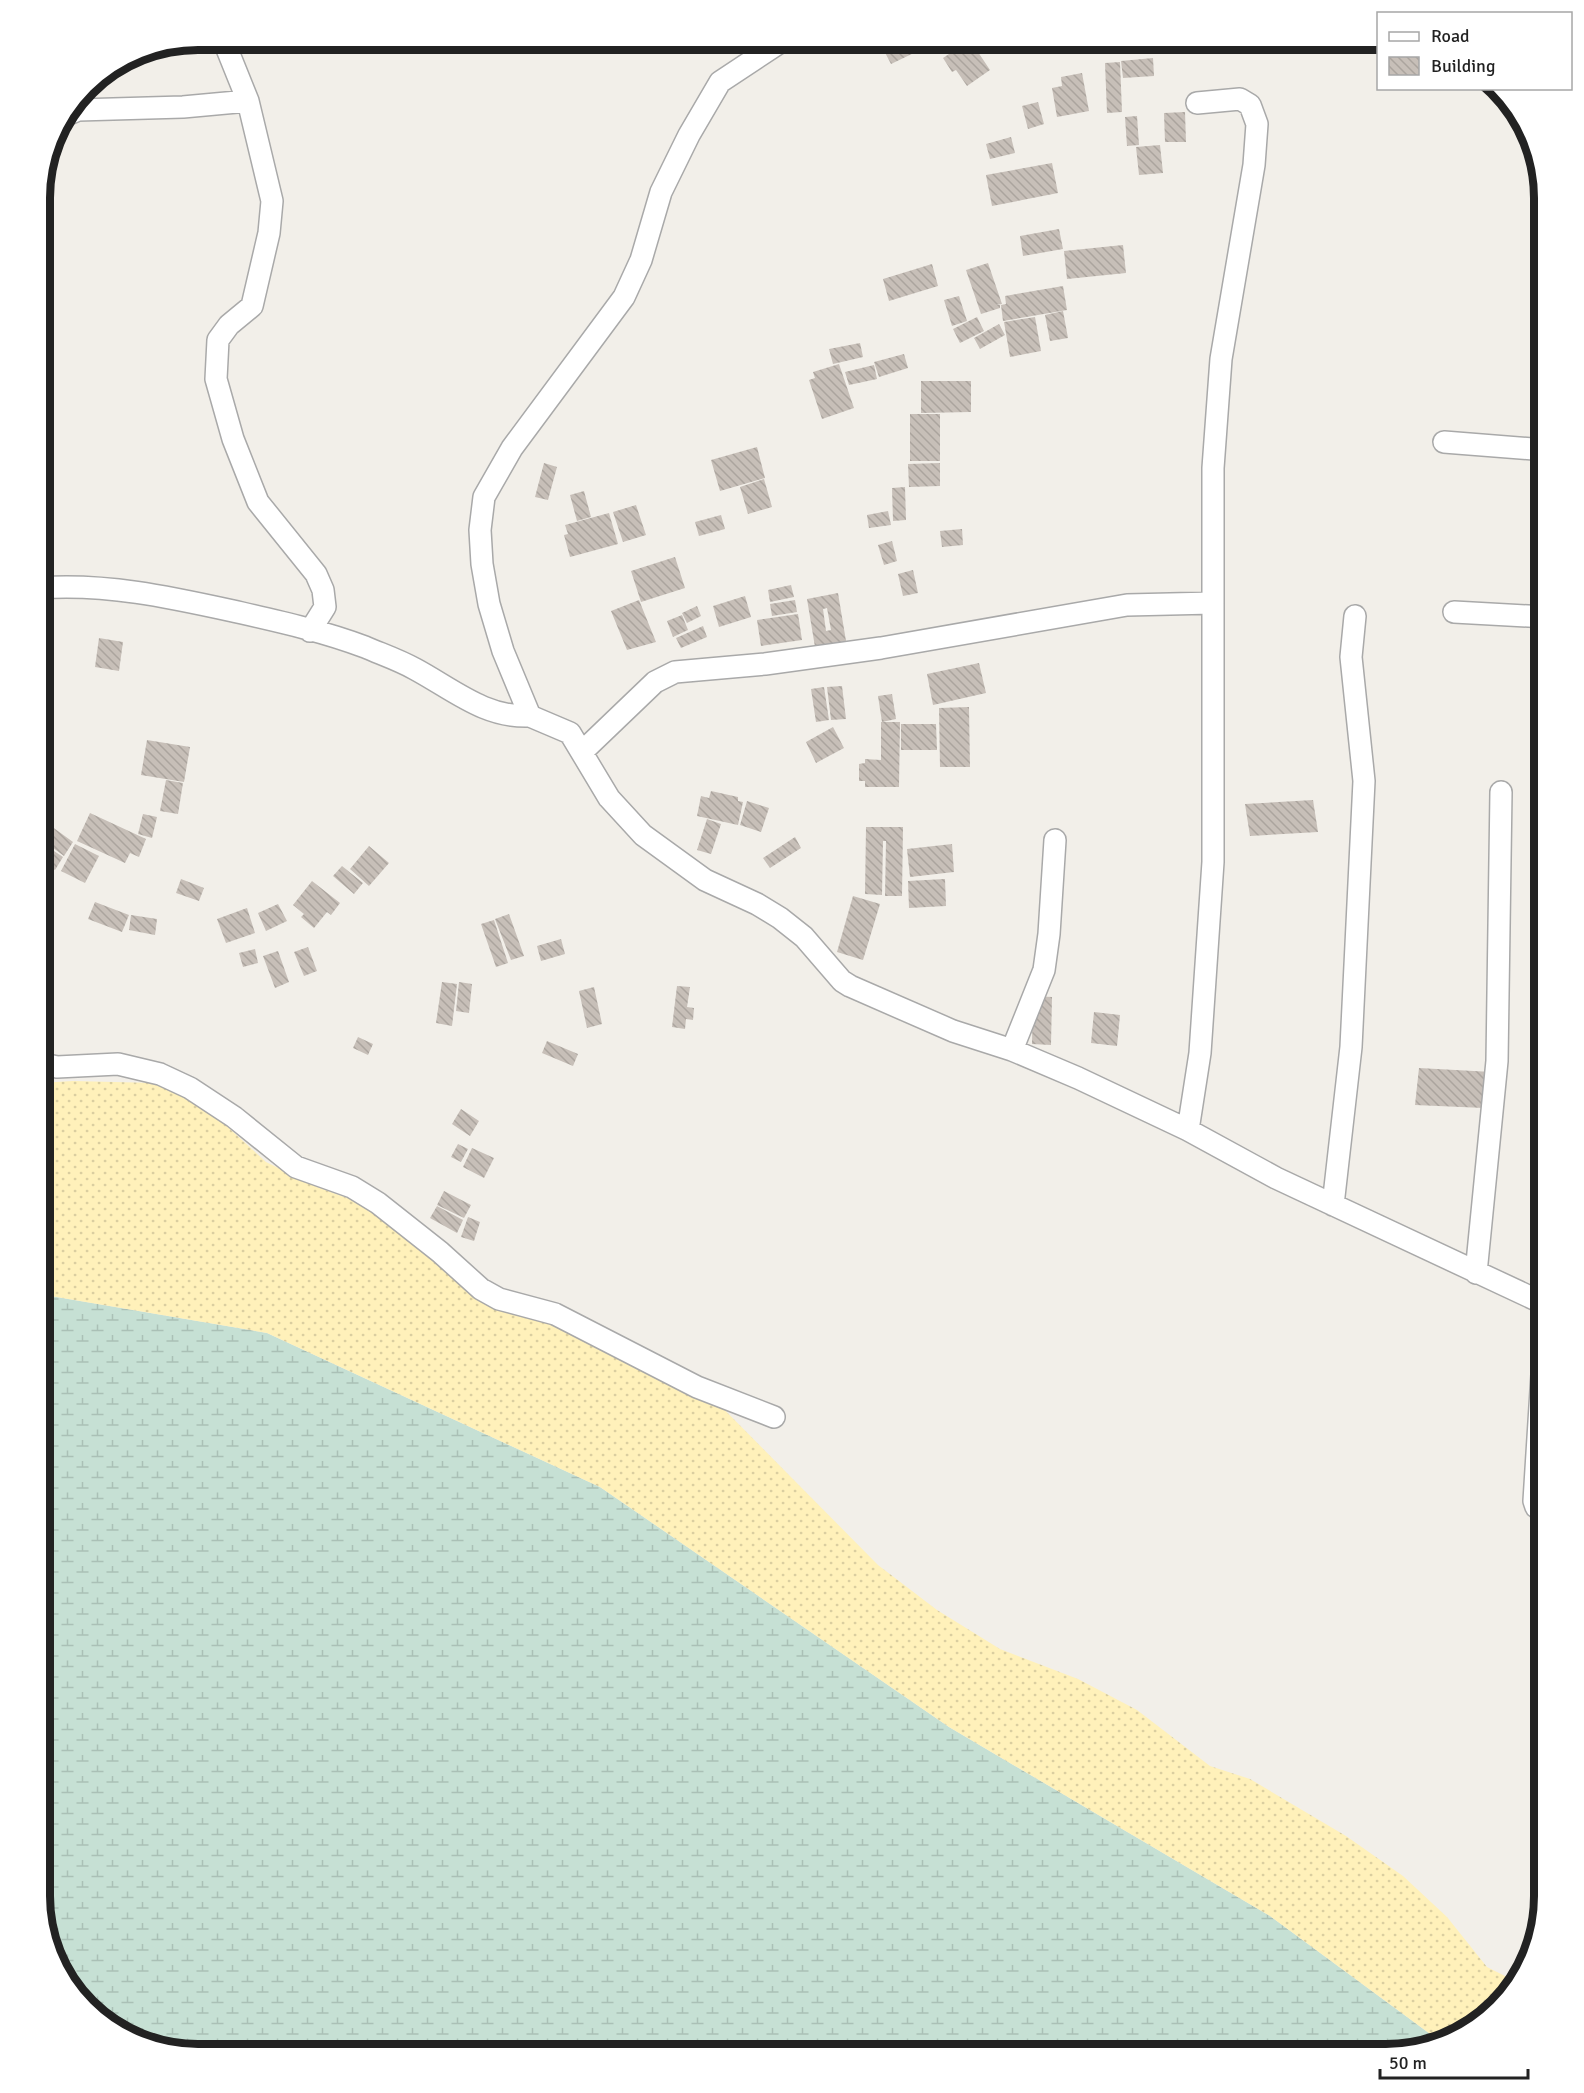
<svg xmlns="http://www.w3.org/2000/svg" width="1584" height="2093" font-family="Signika,sans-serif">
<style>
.wetland{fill:url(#wetland-marsh)}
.sand{fill:url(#sand-dots)}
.building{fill:url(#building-back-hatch);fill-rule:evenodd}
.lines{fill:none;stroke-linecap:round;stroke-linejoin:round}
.minor-casing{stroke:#a9a9a9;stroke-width:24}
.minor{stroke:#fff;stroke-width:21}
.rim{fill:none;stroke:#222;stroke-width:8}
</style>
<defs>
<pattern id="wetland-marsh" width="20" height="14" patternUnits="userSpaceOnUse" patternTransform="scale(1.5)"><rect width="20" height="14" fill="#c6e0d4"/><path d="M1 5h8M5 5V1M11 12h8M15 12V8" fill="none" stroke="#aac0b6"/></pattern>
<pattern id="sand-dots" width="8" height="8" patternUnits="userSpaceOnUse" patternTransform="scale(1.5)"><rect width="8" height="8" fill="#fff1ba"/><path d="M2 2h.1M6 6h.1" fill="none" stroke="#dacea0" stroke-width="1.8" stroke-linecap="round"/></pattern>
<pattern id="building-back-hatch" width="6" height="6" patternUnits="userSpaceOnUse" patternTransform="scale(1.5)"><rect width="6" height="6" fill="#c7bfb8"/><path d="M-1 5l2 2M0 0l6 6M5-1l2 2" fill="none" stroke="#aba49e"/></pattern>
</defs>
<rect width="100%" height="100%" fill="#f2efe9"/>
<!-- wetland -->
<path class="wetland" d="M 39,1294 L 267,1333 L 600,1487 L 949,1727 L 1270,1916 L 1437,2039 L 1386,2054 L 198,2054 L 119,2033 L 66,1983 L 39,1895 Z"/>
<!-- sand -->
<path class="sand" d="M 73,1081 L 156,1083 L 188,1095 L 220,1120 L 266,1162 L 317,1187 L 372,1207 L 431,1259 L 703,1388 L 878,1565 L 937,1610 L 1000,1649 L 1078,1679 L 1137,1710 L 1210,1766 L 1250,1779 L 1346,1836 L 1403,1876 L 1447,1917 L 1487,1967 L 1517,1982 L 1474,2027 L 1437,2039 L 1270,1916 L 949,1727 L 600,1487 L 267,1333 L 39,1294 L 39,1083 Z"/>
<!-- building -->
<path class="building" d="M 888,39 L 910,39 L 916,52 L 891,64 L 880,43 Z
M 970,40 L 990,70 L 967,86 L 956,70 L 952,72 L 943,58 Z
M 1153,58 L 1154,76 L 1123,78 L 1121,61 Z
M 1120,62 L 1122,112 L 1107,113 L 1105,63 Z
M 1082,73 L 1089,111 L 1057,117 L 1052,88 L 1062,86 L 1061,77 Z
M 1038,102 L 1044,124 L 1028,129 L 1022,106 Z
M 1185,112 L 1186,142 L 1165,142 L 1164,113 Z
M 1137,116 L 1139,145 L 1127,146 L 1125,117 Z
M 1011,137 L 1015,153 L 990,159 L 986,144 Z
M 1160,145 L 1163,173 L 1139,175 L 1136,147 Z
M 1052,163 L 1058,193 L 992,206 L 986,175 Z
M 1059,229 L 1063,249 L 1023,256 L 1020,236 Z
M 1123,245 L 1126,273 L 1067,279 L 1064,251 Z
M 988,263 L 1002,304 L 996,305 L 1000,305 L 1000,308 L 981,314 L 966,270 Z
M 932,264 L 938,286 L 889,301 L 883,279 Z
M 1063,286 L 1067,310 L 1003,321 L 1001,305 L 1006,304 L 1005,296 Z
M 959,296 L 967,321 L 952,326 L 944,300 Z
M 1063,311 L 1068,338 L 1050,341 L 1045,315 Z
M 977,317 L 984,331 L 960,343 L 953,329 Z
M 1035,317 L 1041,351 L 1010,357 L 1004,322 Z
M 999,324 L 1005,335 L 980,349 L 974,338 Z
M 860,343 L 863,357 L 833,364 L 829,349 Z
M 904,354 L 908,368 L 879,377 L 874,362 Z
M 839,364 L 854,408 L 822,419 L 809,380 L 815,378 L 813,372 Z
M 874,365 L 877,379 L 849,385 L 845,372 Z
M 921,381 L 971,381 L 971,412 L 921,413 Z
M 910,414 L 940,414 L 940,461 L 910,461 Z
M 757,447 L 765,478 L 720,491 L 711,460 Z
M 544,463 L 557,467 L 548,500 L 535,497 Z
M 940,463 L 940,486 L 909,487 L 908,464 Z
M 764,479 L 772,507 L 748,514 L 740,487 Z
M 905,487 L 906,520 L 893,521 L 892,488 Z
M 584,491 L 591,517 L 577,521 L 570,495 Z
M 636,505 L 646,535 L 623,542 L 613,512 Z
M 888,511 L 891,525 L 869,528 L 867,515 Z
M 609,513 L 618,544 L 570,557 L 564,535 L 568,534 L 565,525 Z
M 721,515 L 725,529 L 699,536 L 695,522 Z
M 962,529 L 963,545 L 942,547 L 940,531 Z
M 892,541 L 897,561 L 884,565 L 878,545 Z
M 675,557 L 685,588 L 641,602 L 631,571 Z
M 913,570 L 918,593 L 903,596 L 898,574 Z
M 791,585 L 794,597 L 770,602 L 768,590 Z
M 838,593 L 846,641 L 815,647 L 807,599 ZM 827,608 L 831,630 L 826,631 L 823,609 Z
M 745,596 L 751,617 L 719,627 L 713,606 Z
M 639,600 L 656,642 L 627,650 L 611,611 Z
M 795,600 L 797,612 L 772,616 L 770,604 Z
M 697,606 L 701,616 L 687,623 L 682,613 Z
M 798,614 L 802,640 L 761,646 L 757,620 Z
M 682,615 L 688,630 L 673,637 L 667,621 Z
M 703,626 L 707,637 L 681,648 L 676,638 Z
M 99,638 L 123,642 L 119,671 L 95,667 Z
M 979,663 L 986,693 L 933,705 L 927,674 Z
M 842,686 L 846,719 L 831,720 L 827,687 Z
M 824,687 L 829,720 L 816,722 L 811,689 Z
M 892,694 L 896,719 L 882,722 L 878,696 Z
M 969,707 L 970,767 L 940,767 L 939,708 Z
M 881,722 L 900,722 L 899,787 L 865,787 L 865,781 L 859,781 L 859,764 L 865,763 L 865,759 L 881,760 Z
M 901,724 L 936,724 L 937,750 L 901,750 Z
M 833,727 L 844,748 L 816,763 L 806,742 Z
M 147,740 L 190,747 L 184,782 L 141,775 Z
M 166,780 L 183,783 L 178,814 L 160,811 Z
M 711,791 L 738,797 L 738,801 L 743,802 L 738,825 L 697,816 L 701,796 L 709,798 Z
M 1313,800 L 1318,832 L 1250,836 L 1245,804 Z
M 747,801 L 769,808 L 761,832 L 740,825 Z
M 90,813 L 146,839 L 139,857 L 130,853 L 125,863 L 77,841 Z
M 143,814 L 157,817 L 152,838 L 138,834 Z
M 707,819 L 721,824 L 711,854 L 697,850 Z
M 51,826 L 73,842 L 64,856 L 41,839 Z
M 866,827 L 903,827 L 902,896 L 885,896 L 886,841 L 883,841 L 882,895 L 865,894 Z
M 795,837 L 801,848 L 770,868 L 763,858 Z
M 75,844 L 99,856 L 85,883 L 61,871 Z
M 952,844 L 954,872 L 910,877 L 907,849 Z
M 369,846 L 389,863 L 369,886 L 350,869 Z
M 48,847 L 63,857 L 55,870 L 40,861 Z
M 342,866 L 363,883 L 354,894 L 333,876 Z
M 181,879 L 204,888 L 199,901 L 176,893 Z
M 945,879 L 946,906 L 909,908 L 908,881 Z
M 312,881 L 340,903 L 331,915 L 327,912 L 314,928 L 301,917 L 304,914 L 293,905 Z
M 853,896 L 880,904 L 863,960 L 837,952 Z
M 95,902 L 129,915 L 122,932 L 88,919 Z
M 278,904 L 287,921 L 266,931 L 258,913 Z
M 247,908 L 255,933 L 226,943 L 217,919 Z
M 509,914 L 524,956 L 511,960 L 495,919 Z
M 131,915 L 157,919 L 155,935 L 129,930 Z
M 494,920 L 508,963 L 496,967 L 481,924 Z
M 561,939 L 565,954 L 541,961 L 537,946 Z
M 308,947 L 317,971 L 304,976 L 294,952 Z
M 255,949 L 258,963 L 243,967 L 239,953 Z
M 278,951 L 289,982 L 275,988 L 263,956 Z
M 442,982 L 457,984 L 452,1026 L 436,1023 Z
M 459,982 L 472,984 L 469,1013 L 456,1011 Z
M 677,986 L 690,987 L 687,1007 L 694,1008 L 693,1020 L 686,1019 L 685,1029 L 672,1027 Z
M 594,987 L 602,1024 L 587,1028 L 579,991 Z
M 1033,996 L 1052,997 L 1051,1045 L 1032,1044 Z
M 1094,1012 L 1120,1015 L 1117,1046 L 1091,1043 Z
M 358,1037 L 373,1044 L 368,1055 L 353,1048 Z
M 547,1041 L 578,1054 L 573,1066 L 542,1053 Z
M 1419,1068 L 1492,1072 L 1484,1108 L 1415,1105 Z
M 461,1109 L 479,1121 L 470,1136 L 452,1124 Z
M 458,1144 L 468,1149 L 461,1162 L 451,1157 Z
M 472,1148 L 494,1158 L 484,1178 L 463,1167 Z
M 444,1191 L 471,1205 L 464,1218 L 437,1205 Z
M 437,1206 L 463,1220 L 457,1233 L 430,1218 Z
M 468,1217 L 480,1222 L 474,1241 L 461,1237 Z"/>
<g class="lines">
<!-- minor casing -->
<g class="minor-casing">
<path id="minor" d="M 223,39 L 248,101 L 272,201 L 269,233 L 252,306 L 229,325 L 218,340 L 216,379 L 233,439 L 258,502 L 316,574 L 323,590 L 325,607 L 310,631
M 785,39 L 720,82 L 689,135 L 661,192 L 641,260 L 624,297 L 512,448 L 484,497 L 480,530 L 482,564 L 489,604 L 503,651 L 530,716 L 570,733 L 609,798 L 643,835 L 705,880 L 757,904 L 780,918 L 804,937 L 842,981 L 850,986 L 953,1031 L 1012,1050 L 1078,1078 L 1188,1130 L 1276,1178 L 1545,1304
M 64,116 L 78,110 L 183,107 L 248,101
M 1444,442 L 1545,450
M 39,588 C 105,583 169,597 233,611 C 277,621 323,631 365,647 C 381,654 399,660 415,669 C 454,690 485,718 530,716
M 1454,612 L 1545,617
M 583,751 L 655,682 L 675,672 L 765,664 L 881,648 L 1127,605 L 1213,603
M 1012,1050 L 1044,970 L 1049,934 L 1055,840
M 39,1063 L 57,1067 L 118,1064 L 160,1074 L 190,1088 L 234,1117 L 296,1167 L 352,1187 L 378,1203 L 440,1252 L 481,1289 L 499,1299 L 555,1314 L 697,1387 L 774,1417
M 1188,1130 L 1200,1053 L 1213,862 L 1213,468 L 1221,359 L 1254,165 L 1257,124 L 1250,105 L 1240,99 L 1197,103
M 1333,1205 L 1351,1047 L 1364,781 L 1351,657 L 1355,616
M 1476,1273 L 1497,1061 L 1501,792
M 1545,1512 L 1536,1507 L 1534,1501 L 1545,1327"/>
</g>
<!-- minor -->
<use href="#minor" class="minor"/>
</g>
<!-- crop -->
<path d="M0 0H1584V2093H0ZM198 50H1386A148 148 0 0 1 1534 198V1896A148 148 0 0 1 1386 2044H198A148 148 0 0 1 50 1896V198A148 148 0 0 1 198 50Z" fill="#fff" fill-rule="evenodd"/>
<path class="rim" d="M198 50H1386A148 148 0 0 1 1534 198V1896A148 148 0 0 1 1386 2044H198A148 148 0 0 1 50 1896V198A148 148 0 0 1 198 50Z"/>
<!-- legend -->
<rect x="1377" y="12" width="195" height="78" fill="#ffffff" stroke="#a7a7a7" stroke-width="1.5"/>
<rect x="1389" y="32" width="30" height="9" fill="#ffffff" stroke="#a7a7a7" stroke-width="1.5"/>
<text x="1431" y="42" font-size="18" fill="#222222">Road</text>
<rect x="1389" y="57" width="30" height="18" fill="url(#building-back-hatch)" stroke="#a7a7a7" stroke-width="1.5"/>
<text x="1431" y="72" font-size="18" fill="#222222">Building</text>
<!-- scale -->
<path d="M1380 2069v9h148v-9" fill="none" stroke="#222222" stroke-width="3"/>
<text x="1389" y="2069" font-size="18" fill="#222222" stroke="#ffffff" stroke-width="4.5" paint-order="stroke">50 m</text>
</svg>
